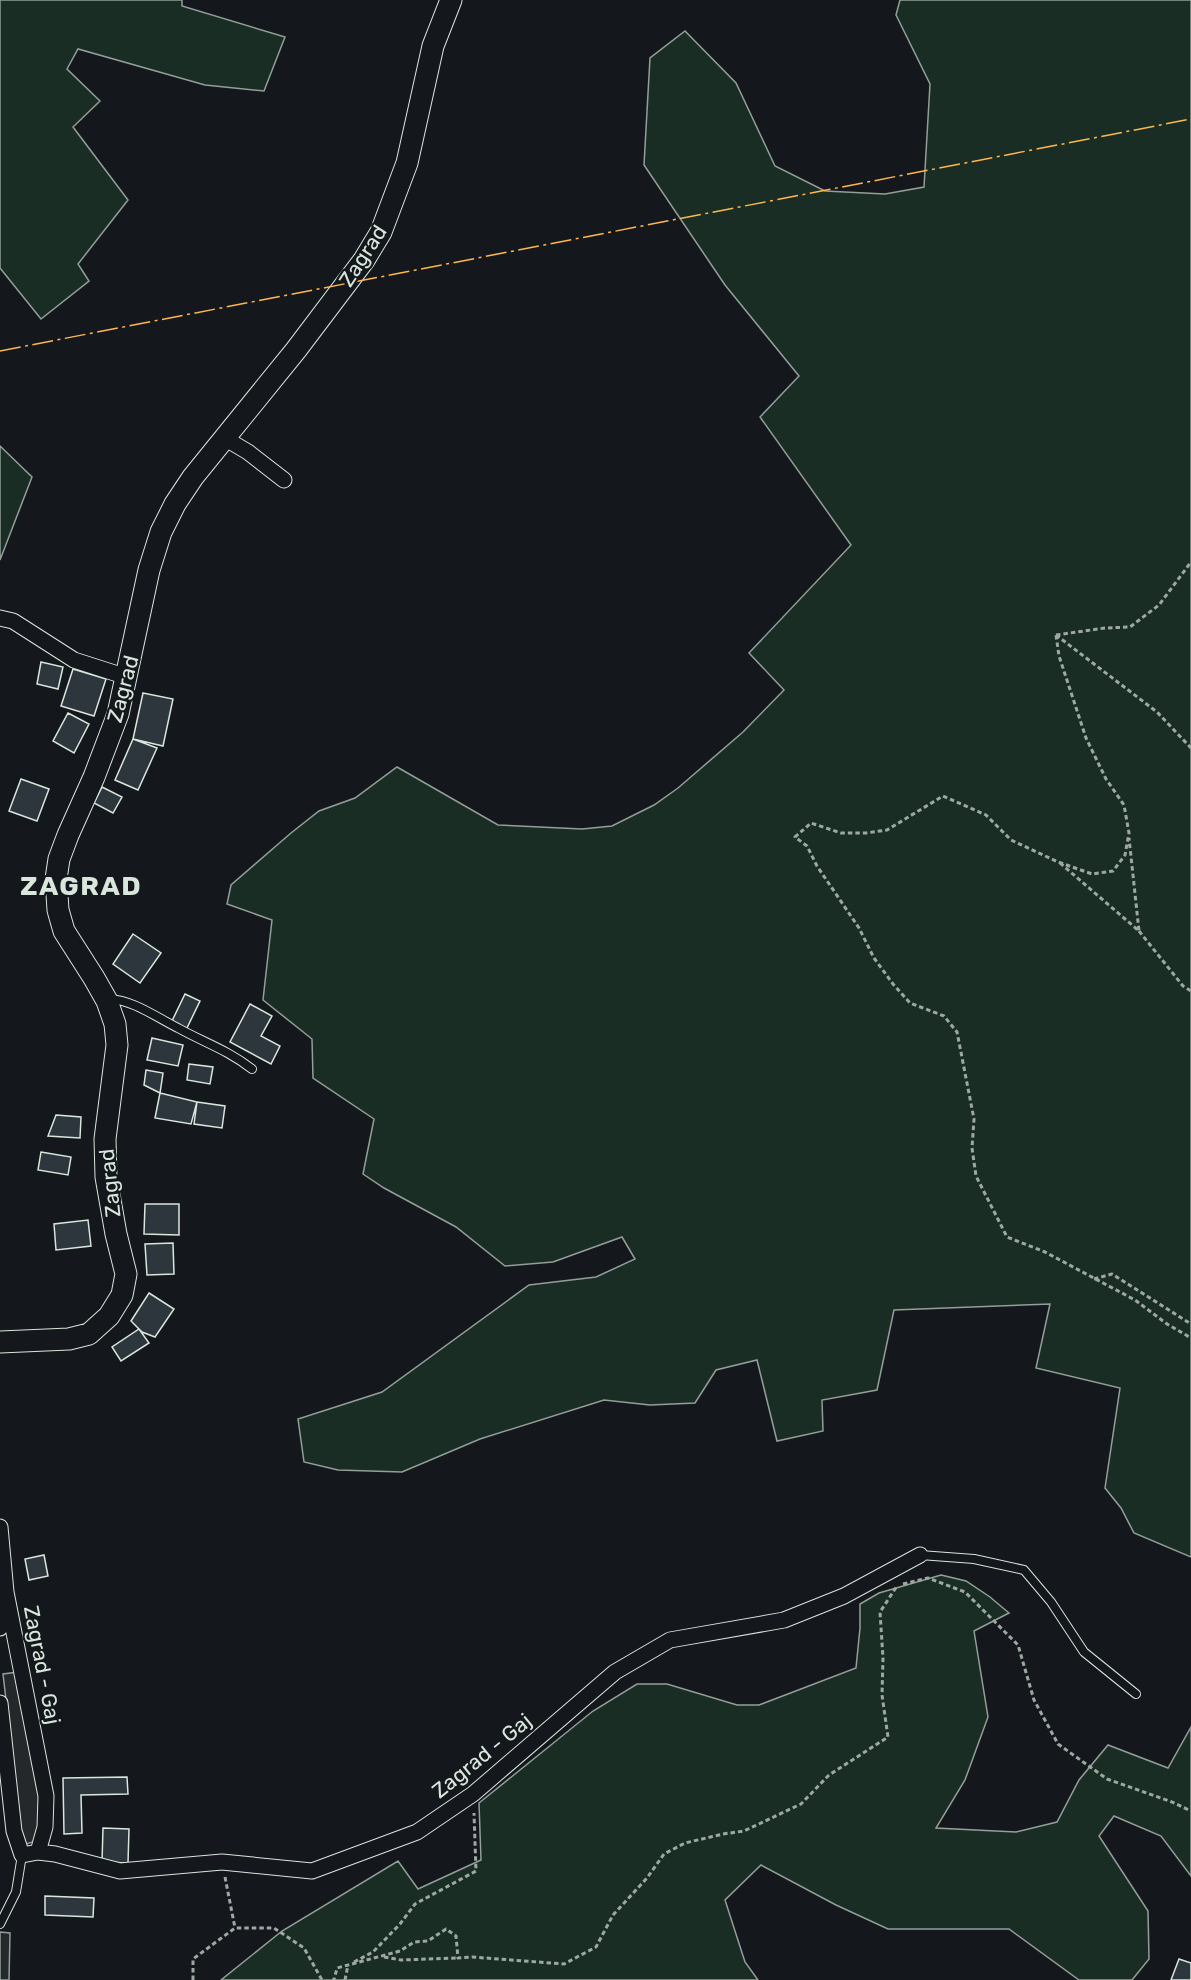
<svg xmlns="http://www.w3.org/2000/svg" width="1191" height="1980" font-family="Rubik,sans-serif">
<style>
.green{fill:#1a2d24;stroke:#939e99;stroke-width:1.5}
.parking{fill:#24282b;stroke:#939e99;stroke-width:1.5}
.building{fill:#2c363c;stroke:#d8e6dc;stroke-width:1.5}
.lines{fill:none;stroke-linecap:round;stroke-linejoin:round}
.service-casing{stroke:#d8e6dc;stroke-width:10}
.minor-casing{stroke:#d8e6dc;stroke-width:17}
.secondary-casing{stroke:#d8e6dc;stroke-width:23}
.path{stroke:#9da8a2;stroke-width:3;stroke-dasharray:4.5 3;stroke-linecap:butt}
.service{stroke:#14181c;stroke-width:8}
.minor{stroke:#14181c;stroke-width:15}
.secondary{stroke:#14181c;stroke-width:21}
.power{stroke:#ffb74d;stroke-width:1.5;stroke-dasharray:21 4.5 3 4.5;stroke-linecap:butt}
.labels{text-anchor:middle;stroke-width:4.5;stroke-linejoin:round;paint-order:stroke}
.street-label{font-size:21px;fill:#d8e6dc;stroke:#14181c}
.district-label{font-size:27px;font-weight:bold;letter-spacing:1.5px;fill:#d8e6dc;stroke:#14181c}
</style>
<rect width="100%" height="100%" fill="#14181c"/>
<!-- green -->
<path class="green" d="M 0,0 L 182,0 L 182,6 L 285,37 L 264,91 L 205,85 L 78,49 L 67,69 L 100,101 L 73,127 L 128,200 L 78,264 L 89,281 L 41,319 L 0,268 Z
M 900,0 L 1191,0 L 1191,1557 L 1134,1533 L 1121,1508 L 1105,1488 L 1120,1388 L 1036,1368 L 1050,1304 L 894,1310 L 877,1390 L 822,1400 L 823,1431 L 777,1441 L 757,1360 L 716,1370 L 695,1403 L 650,1405 L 604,1400 L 480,1439 L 402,1472 L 338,1470 L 304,1462 L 298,1419 L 382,1392 L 529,1285 L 596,1277 L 635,1259 L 622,1237 L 553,1262 L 505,1266 L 456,1227 L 384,1188 L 363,1174 L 374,1119 L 313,1078 L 312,1039 L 263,1000 L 272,920 L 227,904 L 231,885 L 291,833 L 319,811 L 355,798 L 397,767 L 498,825 L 582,829 L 612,826 L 654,805 L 678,788 L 743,732 L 784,690 L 749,653 L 851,545 L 760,417 L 799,376 L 725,285 L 644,165 L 650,58 L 685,31 L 736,83 L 775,166 L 825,191 L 885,194 L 924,187 L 930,84 L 896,15 Z
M 0,446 L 32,477 L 0,560 Z
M 941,1575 L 966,1581 L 990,1597 L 1009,1613 L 974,1631 L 988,1717 L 965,1780 L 936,1828 L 1016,1832 L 1057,1822 L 1079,1780 L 1108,1745 L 1168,1768 L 1191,1727 L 1191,1876 L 1161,1836 L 1114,1816 L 1099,1836 L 1148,1911 L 1149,1959 L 1132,1980 L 1079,1980 L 1009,1929 L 888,1929 L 836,1905 L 761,1865 L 725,1900 L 745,1962 L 758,1980 L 221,1980 L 282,1931 L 398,1861 L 418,1889 L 481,1860 L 479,1803 L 593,1711 L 637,1684 L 667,1684 L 737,1705 L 759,1705 L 856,1668 L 860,1628 L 860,1604 L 879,1593 Z"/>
<!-- parking -->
<path class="parking" d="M 26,1671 L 49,1795 L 39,1840 L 23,1845 L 3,1674 Z
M 0,1932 L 10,1933 L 9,1980 L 0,1980 Z"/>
<!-- building -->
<path class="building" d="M 41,662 L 63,667 L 58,689 L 37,684 Z
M 73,669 L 106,679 L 94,716 L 61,706 Z
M 143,693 L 173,699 L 163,746 L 133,739 Z
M 68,713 L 89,724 L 74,753 L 53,741 Z
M 133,739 L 157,748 L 138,790 L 115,780 Z
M 21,779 L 49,789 L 37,821 L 9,811 Z
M 102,787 L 122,797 L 113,813 L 94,803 Z
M 133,934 L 161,953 L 140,983 L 113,964 Z
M 185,994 L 200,1001 L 186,1030 L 171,1023 Z
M 250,1004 L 272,1016 L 261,1036 L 280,1046 L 271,1064 L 230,1042 Z
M 152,1038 L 183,1045 L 178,1066 L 147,1060 Z
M 189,1064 L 213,1067 L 210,1084 L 187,1080 Z
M 146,1070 L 163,1073 L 160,1093 L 144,1085 Z
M 160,1093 L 197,1102 L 191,1124 L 155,1118 Z
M 197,1102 L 225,1106 L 222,1128 L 194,1124 Z
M 56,1115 L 81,1117 L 80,1138 L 48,1136 Z
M 41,1152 L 71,1157 L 68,1175 L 38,1170 Z
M 145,1204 L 179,1204 L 179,1235 L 144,1234 Z
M 88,1220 L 91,1246 L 56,1250 L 54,1224 Z
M 173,1243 L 174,1274 L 147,1275 L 145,1244 Z
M 149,1293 L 174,1309 L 155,1337 L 142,1332 L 131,1321 Z
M 139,1329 L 149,1343 L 121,1361 L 112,1347 Z
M 44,1555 L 48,1576 L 29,1580 L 25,1559 Z
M 127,1777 L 128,1794 L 81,1795 L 82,1833 L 64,1834 L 63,1778 Z
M 103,1828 L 129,1829 L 128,1863 L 102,1862 Z
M 45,1896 L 94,1898 L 93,1917 L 45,1915 Z
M 1179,1959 L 1191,1963 L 1191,1980 L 1171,1980 Z"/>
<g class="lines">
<!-- service casing -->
<g class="service-casing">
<path id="service" d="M 109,999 C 133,1000 156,1017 178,1028 C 205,1043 226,1049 252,1069
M 920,1555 L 974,1559 L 1024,1570 L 1051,1602 L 1084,1652 L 1136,1694
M 0,1924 L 16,1892 L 22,1855"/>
</g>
<!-- minor casing -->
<g class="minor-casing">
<path id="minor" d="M 226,439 L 248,452 L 284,480
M 0,618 L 13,621 L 74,660 L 127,677
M 0,1527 L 6,1592 L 46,1796 L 45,1827 L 38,1852
M 0,1628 L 4,1604
M 0,1703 L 14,1831 L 22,1855 L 38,1852 L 55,1854 L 120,1871 L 222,1862 L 312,1871 L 417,1832 L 473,1794 L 615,1672 L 670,1640 L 784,1620 L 844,1596 L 920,1555"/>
</g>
<!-- secondary casing -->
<g class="secondary-casing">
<path id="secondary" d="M 0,1342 L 69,1339 L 89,1334 L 109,1316 L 122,1295 L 126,1274 L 116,1234 L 106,1177 L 105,1139 L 117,1045 L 115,1024 L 107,1001 L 94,978 L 64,931 L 58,910 L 56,879 L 59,859 L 68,835 L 94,777 L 118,714 L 149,570 L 161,532 L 175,504 L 193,477 L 296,350 L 364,260 L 381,232 L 407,163 L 433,46 L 451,0"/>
</g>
<!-- path -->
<path class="path" d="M 1056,635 L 1059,656 L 1086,738 L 1106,779 L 1124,805 L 1129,833 L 1125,855 L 1113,871 L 1092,874 L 1058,862 L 1011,840 L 986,815 L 943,796 L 887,830 L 866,833 L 841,833 L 811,823 L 795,837 L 807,846 L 817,866 L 859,928 L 874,958 L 893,984 L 910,1003 L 944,1016 L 957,1032 L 974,1119 L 972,1148 L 976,1176 L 1007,1237 L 1045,1252 L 1135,1300 L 1167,1324 L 1191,1338
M 1056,635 L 1157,712 L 1191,748
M 1056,635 L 1105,628 L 1130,627 L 1159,605 L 1191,562
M 1060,863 L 1139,931 L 1129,838
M 1139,931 L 1183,986 L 1191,991
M 1094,1279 L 1112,1274 L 1191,1324
M 903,1584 L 928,1578 L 965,1592 L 1018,1645 L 1034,1700 L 1058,1744 L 1107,1779 L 1172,1802 L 1191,1811
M 225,1877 L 235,1928
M 384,1957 L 401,1960 L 457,1958
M 354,1962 L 373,1952 L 400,1924 L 415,1904 L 476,1871 L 474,1813
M 193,1980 L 193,1959 L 235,1928 L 274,1928 L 304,1948 L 322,1980
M 332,1980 L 334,1980 L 337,1968 L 400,1951 L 414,1942 L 428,1941 L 446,1929 L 456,1936 L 458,1958 L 472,1957 L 564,1964 L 596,1947 L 613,1915 L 647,1878 L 664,1854 L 685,1843 L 723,1834 L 744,1831 L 801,1804 L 829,1775 L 888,1737 L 882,1695 L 883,1658 L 880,1612 L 897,1586
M 345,1980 L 348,1965"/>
<!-- service -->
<use href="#service" class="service"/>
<!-- minor -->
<use href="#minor" class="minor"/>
<!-- secondary -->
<use href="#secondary" class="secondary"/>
<!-- power -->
<path class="power" d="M 0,351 L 1191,119"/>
</g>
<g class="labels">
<!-- street labels -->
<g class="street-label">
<text transform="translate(363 256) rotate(-57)" y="7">Zagrad</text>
<text transform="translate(123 689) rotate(-75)" y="7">Zagrad</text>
<text transform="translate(110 1183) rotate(-96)" y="7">Zagrad</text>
<text transform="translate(42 1665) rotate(79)" y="7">Zagrad - Gaj</text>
<text transform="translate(482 1756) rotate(-39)" y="7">Zagrad - Gaj</text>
</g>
<!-- district labels -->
<g class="district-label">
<text x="81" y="895">ZAGRAD</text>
</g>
</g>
</svg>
